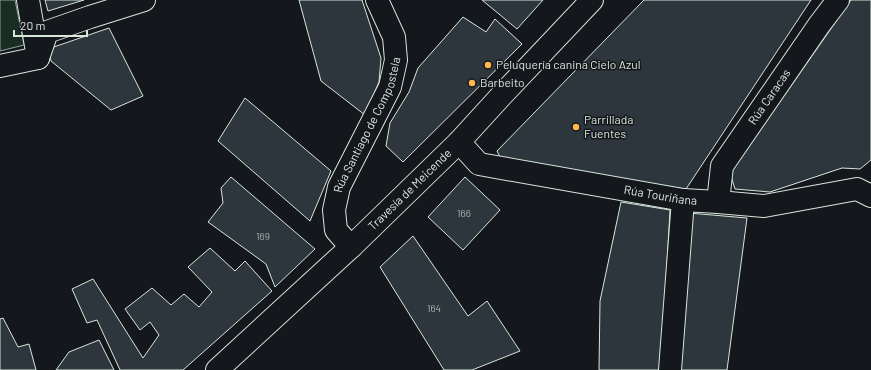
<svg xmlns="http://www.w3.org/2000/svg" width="871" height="370" font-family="Barlow,sans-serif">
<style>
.green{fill:#1a2d24;stroke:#939e99}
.building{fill:#2c363c;stroke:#d8e6dc}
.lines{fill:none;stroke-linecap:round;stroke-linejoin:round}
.street-casing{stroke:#d8e6dc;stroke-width:24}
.secondary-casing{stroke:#d8e6dc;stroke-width:24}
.street{stroke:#14181c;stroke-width:22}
.secondary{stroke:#14181c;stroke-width:22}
.poi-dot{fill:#ffb74d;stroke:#14181c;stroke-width:1.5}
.labels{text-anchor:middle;stroke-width:3;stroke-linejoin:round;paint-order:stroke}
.number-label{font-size:10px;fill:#adbab4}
.poi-label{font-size:12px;fill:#d8e6dc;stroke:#14181c;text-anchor:start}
.street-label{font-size:12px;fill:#d8e6dc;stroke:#14181c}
</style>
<rect width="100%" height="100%" fill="#14181c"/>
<!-- green -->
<path class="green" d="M 0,0 L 15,0 L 24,45 L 0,51 Z"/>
<!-- building -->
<path class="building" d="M 45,0 L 84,0 L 48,11 Z
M 299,0 L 362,0 L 381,58 L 379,82 L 365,115 L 321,81 Z
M 482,0 L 543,0 L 517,29 Z
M 644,0 L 811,0 L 686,189 L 503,163 L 497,151 Z
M 851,0 L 871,0 L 871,160 L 860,169 L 842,168 L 770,192 L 735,189 L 730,173 Z
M 463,17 L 486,32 L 495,19 L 522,44 L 403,162 L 386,146 L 390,123 L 409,92 L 418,68 Z
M 109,28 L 143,96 L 111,110 L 51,61 L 48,49 Z
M 245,98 L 331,171 L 310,221 L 218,141 Z
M 231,177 L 315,249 L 275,287 L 266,264 L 208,222 L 223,203 L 221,188 Z
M 465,177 L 500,210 L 463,250 L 428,217 Z
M 621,202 L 670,210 L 661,370 L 599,370 L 600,301 Z
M 689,213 L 747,218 L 727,370 L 678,370 Z
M 413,236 L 468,316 L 487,301 L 520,351 L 472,370 L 444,370 L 380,267 Z
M 210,248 L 235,271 L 245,261 L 272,291 L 183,370 L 120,370 L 97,320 L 87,323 L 72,289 L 93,279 L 143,358 L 159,335 L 150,322 L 140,330 L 125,309 L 152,288 L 171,305 L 184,294 L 199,307 L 212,292 L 188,267 Z
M 3,318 L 18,347 L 29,344 L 36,370 L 0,370 L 0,319 Z
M 99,340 L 114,370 L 56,370 L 69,352 Z"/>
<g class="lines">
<!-- street casing -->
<g class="street-casing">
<g id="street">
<path d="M 28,0 L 38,57"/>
<path d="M 38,58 L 47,32 L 90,17 L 144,0"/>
<path d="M 0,66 L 38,58"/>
<path id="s1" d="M 459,142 L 479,164 L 683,200 L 718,202 L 764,206 L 857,189 L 871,196"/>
<path id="s2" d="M 718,202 L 722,166 L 819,25 L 838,0"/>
<path id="s3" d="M 351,247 L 336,230 L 334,210 L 339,187 L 390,87 L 396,60 L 394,37 L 377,0"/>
<path d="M 670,370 L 683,200"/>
</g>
</g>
<!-- secondary casing -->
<g class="secondary-casing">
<g id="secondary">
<path id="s4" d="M 217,370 L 351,247 L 459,142 L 501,96 L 592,0"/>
</g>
</g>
<!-- street -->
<use href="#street" class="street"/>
<!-- secondary -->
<use href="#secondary" class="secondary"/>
</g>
<!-- markers -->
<g class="poi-dot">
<circle cx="488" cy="65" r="4"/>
<circle cx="472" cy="83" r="4"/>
<circle cx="576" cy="127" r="4"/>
</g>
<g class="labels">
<!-- number labels -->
<g class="number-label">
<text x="464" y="217">166</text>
<text x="263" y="240">169</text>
<text x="434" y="312">164</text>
</g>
<!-- poi labels -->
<g class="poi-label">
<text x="496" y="69">Peluquería canina Cielo Azul</text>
<text x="480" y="87">Barbeito</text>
<text x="584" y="124">Parrillada<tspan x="584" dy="14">Fuentes</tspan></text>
</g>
<!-- street labels -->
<g class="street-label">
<text dy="4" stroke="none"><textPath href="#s2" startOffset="120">Rúa Caracas</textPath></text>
<text dy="4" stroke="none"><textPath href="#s3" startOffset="135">Rúa Santiago de Compostela</textPath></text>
<text dy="4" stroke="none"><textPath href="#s4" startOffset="264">Travesía de Meicende</textPath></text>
<text dy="4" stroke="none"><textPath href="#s1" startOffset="214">Rúa Touriñana</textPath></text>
</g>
</g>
<!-- scale -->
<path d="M14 30v6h73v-6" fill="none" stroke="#d8e6dc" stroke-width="2"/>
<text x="20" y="30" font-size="12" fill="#d8e6dc" stroke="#14181c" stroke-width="3" paint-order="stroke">20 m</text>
</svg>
